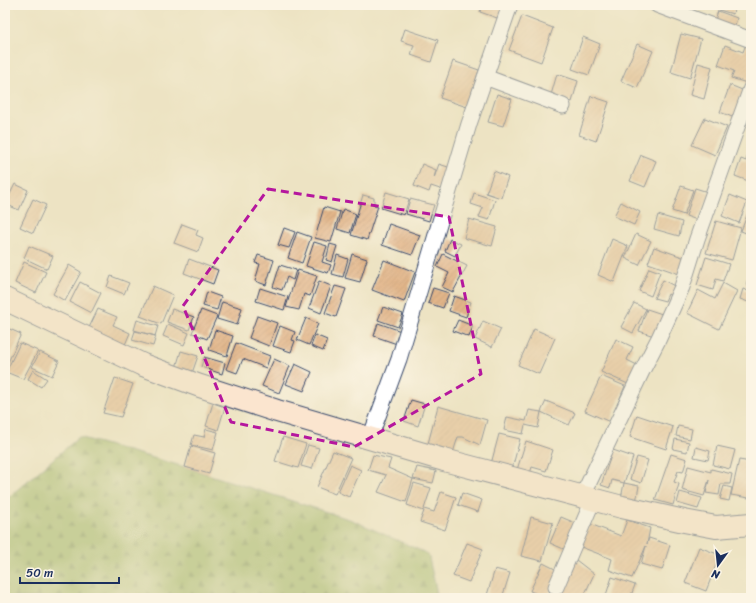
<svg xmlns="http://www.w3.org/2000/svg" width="756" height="603" font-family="Sriracha,sans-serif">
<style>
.forest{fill:url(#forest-firs);stroke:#5c7262}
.building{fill:url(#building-hatch)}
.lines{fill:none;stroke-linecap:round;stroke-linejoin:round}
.street-casing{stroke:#3a4a6d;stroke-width:17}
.secondary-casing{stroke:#3a4a6d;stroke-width:24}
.street{stroke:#fff;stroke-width:15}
.secondary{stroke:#fbe5cf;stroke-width:22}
.marked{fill:none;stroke:#b5179e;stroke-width:3;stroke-dasharray:8 5;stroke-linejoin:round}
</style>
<defs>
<pattern id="forest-firs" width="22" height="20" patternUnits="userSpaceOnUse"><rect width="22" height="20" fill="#9cb566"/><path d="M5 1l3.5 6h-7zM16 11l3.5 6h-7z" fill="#7e9457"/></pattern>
<pattern id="building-hatch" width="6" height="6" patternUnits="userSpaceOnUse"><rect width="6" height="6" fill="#e2b589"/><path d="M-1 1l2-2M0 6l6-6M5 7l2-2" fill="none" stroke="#c19c79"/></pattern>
</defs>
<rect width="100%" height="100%" fill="#fcf5e5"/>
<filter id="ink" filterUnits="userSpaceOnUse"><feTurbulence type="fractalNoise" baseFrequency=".025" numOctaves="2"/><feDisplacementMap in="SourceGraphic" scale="8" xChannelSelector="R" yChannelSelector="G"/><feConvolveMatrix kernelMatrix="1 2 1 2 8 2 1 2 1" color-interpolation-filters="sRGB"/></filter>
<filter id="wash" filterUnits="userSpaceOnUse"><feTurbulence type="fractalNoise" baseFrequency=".012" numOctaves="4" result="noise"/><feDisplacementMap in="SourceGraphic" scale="16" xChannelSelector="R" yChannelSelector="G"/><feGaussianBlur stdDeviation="0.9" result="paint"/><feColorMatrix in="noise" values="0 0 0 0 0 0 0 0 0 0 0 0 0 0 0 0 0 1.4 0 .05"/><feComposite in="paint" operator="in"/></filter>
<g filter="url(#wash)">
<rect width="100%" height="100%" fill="#ede3c3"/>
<!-- forest -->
<path class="forest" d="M 79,437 L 185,467 L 352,520 L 428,554 L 438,598 L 5,598 L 5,500 Z"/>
<g id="blocks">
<!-- building -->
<path class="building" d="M 482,5 L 505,5 L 500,19 L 480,12 Z
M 721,5 L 735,5 L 733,14 L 719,10 Z
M 718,11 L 737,18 L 734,29 L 714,23 Z
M 522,16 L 553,28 L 541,62 L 509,50 Z
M 405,29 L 438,40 L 431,62 L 411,55 L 414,45 L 401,41 Z
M 681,34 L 701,39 L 690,78 L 671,72 Z
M 583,37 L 600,44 L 589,75 L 572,69 Z
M 637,44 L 653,51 L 637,88 L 621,81 Z
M 746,44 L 751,46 L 751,80 L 750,84 L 731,78 L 734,71 L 718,65 L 725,45 L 743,52 Z
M 453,61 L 479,70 L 467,107 L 440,98 Z
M 698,63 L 712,67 L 704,99 L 690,95 Z
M 557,74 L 578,81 L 572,102 L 551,95 Z
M 730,85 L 747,92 L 737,119 L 720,112 Z
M 497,94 L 512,99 L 503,126 L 488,122 Z
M 591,96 L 609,102 L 596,141 L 579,135 Z
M 705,118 L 727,127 L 715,155 L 692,145 Z
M 751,143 L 751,182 L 735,176 L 741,159 L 746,161 Z
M 641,155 L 656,161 L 645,187 L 630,181 Z
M 422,164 L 436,170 L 434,178 L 439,164 L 454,169 L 446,191 L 431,186 L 429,192 L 414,186 Z
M 494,171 L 508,177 L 501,198 L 486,193 Z
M 15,184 L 28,190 L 19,210 L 5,204 Z
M 750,185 L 751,185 L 751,202 L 747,200 Z
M 681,186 L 693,190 L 684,215 L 672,211 Z
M 695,188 L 711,193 L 697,220 L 686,216 Z
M 386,192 L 409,199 L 404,215 L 381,208 Z
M 474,193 L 495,200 L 489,220 L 479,217 L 483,208 L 471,204 Z
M 363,195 L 374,198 L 374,205 L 378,206 L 367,240 L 351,235 Z
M 730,195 L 747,202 L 739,223 L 722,216 Z
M 33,199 L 46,205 L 33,233 L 20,227 Z
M 410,199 L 434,205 L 429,221 L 406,214 Z
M 621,202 L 640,212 L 634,225 L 614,216 Z
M 751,205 L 751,235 L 741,231 Z
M 324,207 L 340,212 L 331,242 L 315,238 Z
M 343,209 L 356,214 L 350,233 L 337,229 Z
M 658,215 L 682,222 L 679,236 L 654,229 Z
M 469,219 L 497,227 L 492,246 L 464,238 Z
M 716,221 L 741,228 L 732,260 L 706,253 Z
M 182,224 L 198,230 L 196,235 L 203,238 L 198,252 L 174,243 Z
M 389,224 L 420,235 L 412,255 L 382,245 Z
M 284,228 L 295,232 L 289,248 L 278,245 Z
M 297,232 L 311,237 L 302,263 L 288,258 Z
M 636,234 L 651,241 L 639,265 L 625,258 Z
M 450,239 L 461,244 L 455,256 L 445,251 Z
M 612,239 L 628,246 L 614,282 L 598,275 Z
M 314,242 L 327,246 L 322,262 L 331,265 L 328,273 L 306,266 Z
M 330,244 L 337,246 L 332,262 L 326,260 Z
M 29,246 L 53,256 L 47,269 L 24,258 Z
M 654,247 L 691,260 L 685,276 L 648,263 Z
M 352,254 L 367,259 L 360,282 L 345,278 Z
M 443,254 L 467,266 L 453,292 L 442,287 L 449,273 L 437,267 Z
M 258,255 L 274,260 L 266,285 L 255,281 L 260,264 L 255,263 Z
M 337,255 L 348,259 L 343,277 L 332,274 Z
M 706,257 L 729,264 L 723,281 L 716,279 L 713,290 L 697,285 Z
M 189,259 L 218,270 L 213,284 L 184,273 Z
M 384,260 L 415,272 L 404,302 L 372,290 Z
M 24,262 L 46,272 L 36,293 L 15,283 Z
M 69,265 L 81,272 L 65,301 L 53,294 Z
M 280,265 L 296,270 L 293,280 L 287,277 L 282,290 L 273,287 Z
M 649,268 L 660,272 L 651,296 L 639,291 Z
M 298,270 L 317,276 L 310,296 L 304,294 L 299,310 L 286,307 Z
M 750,271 L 751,271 L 751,287 L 746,285 Z
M 111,276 L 129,283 L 124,294 L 107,287 Z
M 663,280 L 684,291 L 680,300 L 668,294 L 665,301 L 654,298 Z
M 319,281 L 331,286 L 321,313 L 309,308 Z
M 80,282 L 101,293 L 91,313 L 70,302 Z
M 723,283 L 737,291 L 719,329 L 687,313 L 698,290 L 715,299 Z
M 153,286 L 173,295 L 161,324 L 140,316 Z
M 335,286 L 346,289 L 336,317 L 325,313 Z
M 260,288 L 288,297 L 284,310 L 256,301 Z
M 433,288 L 449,293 L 443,308 L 428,303 Z
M 743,289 L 751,292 L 751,303 L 740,299 Z
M 207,292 L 221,297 L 217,310 L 203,306 Z
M 454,296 L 471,302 L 466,317 L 449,311 Z
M 222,302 L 242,308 L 237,325 L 217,319 Z
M 634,303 L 646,309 L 633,333 L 621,327 Z
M 383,307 L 403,314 L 398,327 L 378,320 Z
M 98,309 L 117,317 L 113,325 L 130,333 L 124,347 L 87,332 Z
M 172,309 L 194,317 L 189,330 L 167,322 Z
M 647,309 L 665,315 L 657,337 L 639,331 Z
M 201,310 L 217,316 L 207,339 L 192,333 Z
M 257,316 L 277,323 L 269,346 L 249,338 Z
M 306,318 L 318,324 L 309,345 L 297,340 Z
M 137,320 L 158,326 L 155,336 L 134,330 Z
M 458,320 L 473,326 L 469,337 L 453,331 Z
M 483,321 L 501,329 L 492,347 L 475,339 Z
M 378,323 L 401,331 L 397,344 L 374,336 Z
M 168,324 L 189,333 L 184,345 L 163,336 Z
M 280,326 L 295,332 L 292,340 L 295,341 L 291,352 L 273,346 Z
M 5,327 L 21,334 L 5,369 Z
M 534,329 L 555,338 L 539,374 L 518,365 Z
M 215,330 L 233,336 L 227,356 L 209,350 Z
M 135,331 L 156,336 L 153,346 L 132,340 Z
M 315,335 L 327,340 L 323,351 L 311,346 Z
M 616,339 L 633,347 L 627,360 L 637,365 L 628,384 L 601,372 Z
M 20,343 L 38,351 L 23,379 L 6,372 Z
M 236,343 L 270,356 L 266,368 L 243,359 L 237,373 L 226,369 Z
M 181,351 L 198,356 L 191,376 L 175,371 Z
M 40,352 L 59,361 L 52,376 L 32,367 Z
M 204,357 L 225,363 L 222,374 L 201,367 Z
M 274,359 L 290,366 L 279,393 L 262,386 Z
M 295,364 L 312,372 L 304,391 L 286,384 Z
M 33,370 L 47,379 L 41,387 L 28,379 Z
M 601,376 L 625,386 L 610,422 L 585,411 Z
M 115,378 L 133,384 L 121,417 L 103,413 Z
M 411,400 L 425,404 L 418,426 L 404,421 Z
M 546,401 L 575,413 L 569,425 L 541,412 Z
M 213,403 L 225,407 L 218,430 L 206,426 Z
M 438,406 L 487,420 L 480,445 L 463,437 L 458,437 L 451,459 L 426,451 Z
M 529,410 L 541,412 L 538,428 L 525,425 L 523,434 L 504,430 L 507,417 L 526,421 Z
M 637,415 L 673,427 L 666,449 L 630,437 Z
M 678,426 L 692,429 L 690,439 L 676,436 Z
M 206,429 L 218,432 L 213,450 L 191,445 L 194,435 L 204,437 Z
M 499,434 L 520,439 L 512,469 L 491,464 Z
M 283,437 L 306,444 L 298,468 L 275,461 Z
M 675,439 L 689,442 L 687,452 L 673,449 Z
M 526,441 L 553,450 L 546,471 L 532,467 L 529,477 L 516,473 Z
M 308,445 L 319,448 L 312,469 L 301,466 Z
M 191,446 L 215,453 L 209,474 L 185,467 Z
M 717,446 L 735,450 L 730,469 L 713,465 Z
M 696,447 L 710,451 L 708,460 L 694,457 Z
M 613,450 L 633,457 L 624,483 L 612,480 L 610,488 L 601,485 Z
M 333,451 L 351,458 L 335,494 L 317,487 Z
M 671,454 L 687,459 L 683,472 L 678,471 L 674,482 L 679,484 L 673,505 L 655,500 Z
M 373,455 L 391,459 L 388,468 L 413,479 L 406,502 L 378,492 L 386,475 L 368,470 Z
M 637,457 L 648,460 L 641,483 L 630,479 Z
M 739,460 L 751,462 L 751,490 L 749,498 L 731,495 Z
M 350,465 L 361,470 L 349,497 L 338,492 Z
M 688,466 L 711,472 L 711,469 L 732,474 L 730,484 L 721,484 L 719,495 L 706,493 L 709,480 L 704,496 L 682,490 Z
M 417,467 L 436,471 L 433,483 L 413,479 Z
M 414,483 L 431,488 L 424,509 L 434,512 L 441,492 L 456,497 L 445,530 L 420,522 L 424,511 L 407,505 Z
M 624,483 L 639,486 L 636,502 L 621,499 Z
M 724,486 L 732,488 L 729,501 L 720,499 Z
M 680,492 L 702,498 L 698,509 L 677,503 Z
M 462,493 L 482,500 L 478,512 L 458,505 Z
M 531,517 L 553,523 L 542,561 L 521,556 Z
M 561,517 L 580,525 L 568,551 L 550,543 Z
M 627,520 L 650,528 L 647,544 L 649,538 L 670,545 L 662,570 L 641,564 L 646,546 L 632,578 L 609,570 L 612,559 L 581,547 L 590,524 L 621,536 Z
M 467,543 L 483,549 L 469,582 L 453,576 Z
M 699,547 L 720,555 L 706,591 L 685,583 Z
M 576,560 L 594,574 L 583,598 L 564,598 L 560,596 Z
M 543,563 L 559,571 L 547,598 L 530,591 Z
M 495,569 L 510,573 L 502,598 L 493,598 L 487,595 Z
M 612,577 L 635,585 L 630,598 L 605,598 Z"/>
</g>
</g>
<g filter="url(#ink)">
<use href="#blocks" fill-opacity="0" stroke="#3a4a6d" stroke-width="1"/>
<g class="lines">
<!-- street casing -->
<g class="street-casing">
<path id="street" d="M 657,5 L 751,40
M 485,77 L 563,106
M 370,438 L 399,359 L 469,124 L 510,5
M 582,497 L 642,371 L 659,338 L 682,287 L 697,239 L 751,88
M 556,587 L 593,500"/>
</g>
<!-- secondary casing -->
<g class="secondary-casing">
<path id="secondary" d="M 5,299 L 143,365 L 200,386 L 277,411 L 444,460 L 622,507 L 684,521 L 716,527 L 751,524"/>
</g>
<!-- street -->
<use href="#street" class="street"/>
<!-- secondary -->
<use href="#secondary" class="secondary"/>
</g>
</g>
<!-- marked area -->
<path d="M0 0H756V603H0ZM 268,189 L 449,217 L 481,374 L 354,447 L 231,422 L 183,306 Z" fill="#ede3c3" fill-opacity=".55" fill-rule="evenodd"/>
<path class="marked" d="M 268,189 L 449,217 L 481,374 L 354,447 L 231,422 L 183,306 Z"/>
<!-- margin -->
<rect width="756" height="603" fill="none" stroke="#fcf5e5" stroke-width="20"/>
<!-- north arrow -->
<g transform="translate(718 565) rotate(195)" stroke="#fcf5e5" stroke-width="3" paint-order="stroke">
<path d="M0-3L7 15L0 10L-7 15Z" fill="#1b2f5e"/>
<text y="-6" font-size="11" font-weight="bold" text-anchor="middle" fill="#1b2f5e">N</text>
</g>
<!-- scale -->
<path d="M20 577v6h99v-6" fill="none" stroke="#1b2f5e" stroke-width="2"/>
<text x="26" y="577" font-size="12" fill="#1b2f5e" stroke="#fcf5e5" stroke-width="3" paint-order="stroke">50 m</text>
</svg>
